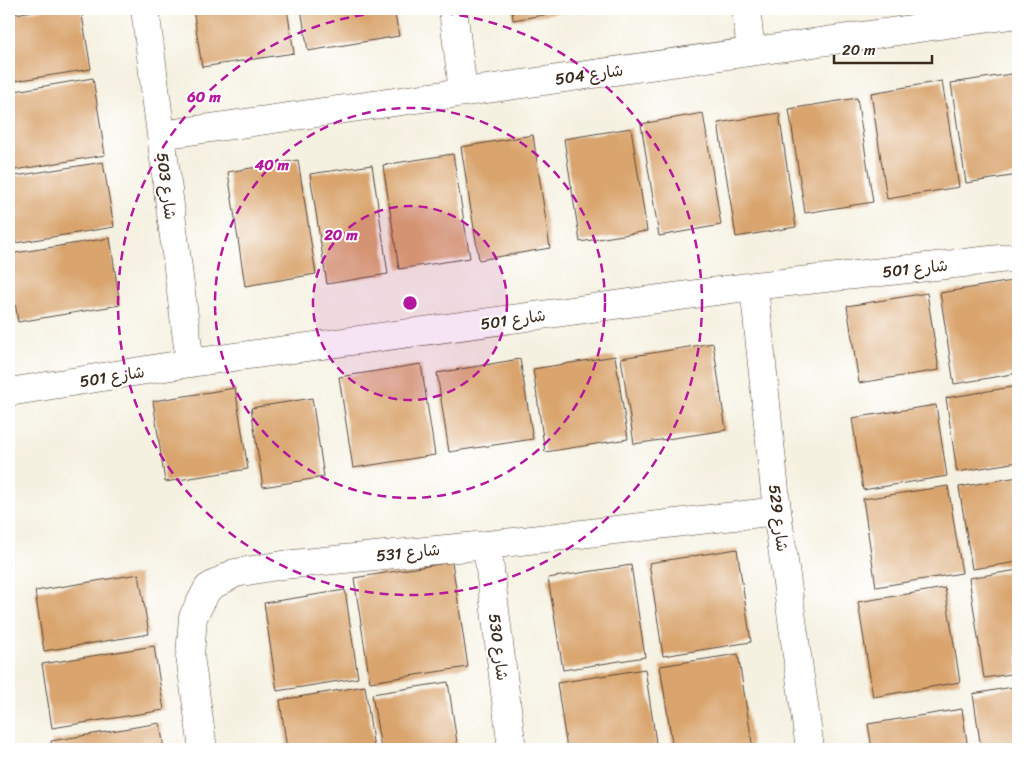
<svg xmlns="http://www.w3.org/2000/svg" width="1027" height="758" font-family="Sriracha,'Playpen Sans Arabic',sans-serif">
<style>
.building{fill:#d9a46d}
.lines{fill:none;stroke-linecap:round;stroke-linejoin:round}
.minor-casing{stroke:#57483b;stroke-width:29}
.minor{stroke:#fff;stroke-width:28}
.ring{fill:none;stroke:#b5179e;stroke-width:2.5;stroke-dasharray:9 6}
.labels{text-anchor:middle;stroke-width:4;stroke-linejoin:round;paint-order:stroke}
.street-label{font-size:16px;fill:#3b2a1e;stroke:#fff}
.centre{fill:#b5179e;stroke:#fff;stroke-width:2.5}
.ring-label{font-size:15px;text-anchor:middle;font-weight:bold;fill:#b5179e;stroke:#fff;stroke-width:4;stroke-linejoin:round;paint-order:stroke}
</style>
<rect width="100%" height="100%" fill="#fff"/>
<filter id="ink" filterUnits="userSpaceOnUse"><feTurbulence type="fractalNoise" baseFrequency=".02" numOctaves="2"/><feDisplacementMap in="SourceGraphic" scale="10" xChannelSelector="R" yChannelSelector="G"/><feConvolveMatrix kernelMatrix="1 2 1 2 8 2 1 2 1" color-interpolation-filters="sRGB"/></filter>
<filter id="wash" filterUnits="userSpaceOnUse"><feTurbulence type="fractalNoise" baseFrequency=".0096" numOctaves="4" result="noise"/><feDisplacementMap in="SourceGraphic" scale="20" xChannelSelector="R" yChannelSelector="G"/><feGaussianBlur stdDeviation="1.12" result="paint"/><feColorMatrix in="noise" values="0 0 0 0 0 0 0 0 0 0 0 0 0 0 0 0 0 1.4 0 .05"/><feComposite in="paint" operator="in"/></filter>
<g filter="url(#wash)">
<rect width="100%" height="100%" fill="#f5f1e1"/>
<g id="blocks">
<!-- building -->
<path class="building" d="M 45,9 L 81,9 L 91,69 L 9,82 L 9,15 Z
M 193,9 L 287,9 L 294,53 L 202,67 Z
M 301,9 L 394,9 L 399,36 L 308,51 Z
M 512,9 L 575,9 L 575,10 L 513,20 Z
M 1018,73 L 1018,175 L 966,183 L 951,83 Z
M 93,78 L 105,155 L 9,171 L 9,92 Z
M 942,81 L 959,187 L 887,199 L 871,93 Z
M 857,98 L 873,202 L 805,213 L 789,109 Z
M 703,113 L 721,225 L 659,236 L 641,124 Z
M 779,113 L 796,227 L 736,237 L 718,123 Z
M 631,128 L 647,231 L 580,242 L 564,139 Z
M 533,135 L 550,248 L 479,260 L 461,147 Z
M 453,154 L 470,258 L 399,269 L 383,165 Z
M 298,160 L 316,274 L 245,286 L 228,172 Z
M 103,162 L 114,227 L 9,244 L 9,177 Z
M 372,165 L 388,274 L 327,284 L 310,174 Z
M 110,238 L 120,305 L 18,322 L 9,262 L 9,254 Z
M 1018,280 L 1018,373 L 954,384 L 940,293 Z
M 927,293 L 939,370 L 859,383 L 847,306 Z
M 713,343 L 726,430 L 634,444 L 621,358 Z
M 615,356 L 628,439 L 545,452 L 533,369 Z
M 520,359 L 533,439 L 449,452 L 437,373 Z
M 421,364 L 435,455 L 353,468 L 339,377 Z
M 1018,386 L 1018,462 L 957,472 L 946,398 Z
M 235,388 L 248,469 L 165,482 L 153,401 Z
M 312,398 L 324,477 L 263,487 L 251,408 Z
M 936,405 L 947,476 L 863,490 L 852,418 Z
M 1018,477 L 1018,562 L 972,569 L 959,487 Z
M 948,486 L 962,573 L 876,587 L 863,499 Z
M 737,549 L 751,642 L 663,656 L 649,563 Z
M 452,562 L 468,667 L 370,682 L 354,578 Z
M 631,565 L 645,657 L 563,670 L 548,578 Z
M 1018,570 L 1018,673 L 984,678 L 969,578 Z
M 139,574 L 149,634 L 44,651 L 35,591 Z
M 945,588 L 960,682 L 873,697 L 858,602 Z
M 345,590 L 358,678 L 277,691 L 264,603 Z
M 154,646 L 164,710 L 52,728 L 42,664 Z
M 738,654 L 753,749 L 673,749 L 660,666 Z
M 645,669 L 657,749 L 567,749 L 557,683 Z
M 448,682 L 458,749 L 381,749 L 372,694 Z
M 365,686 L 374,749 L 287,749 L 280,700 Z
M 1018,686 L 1018,749 L 981,749 L 973,694 Z
M 962,709 L 968,749 L 872,749 L 868,724 Z
M 160,723 L 164,749 L 53,749 L 51,741 Z"/>
</g>
</g>
<g filter="url(#ink)">
<use href="#blocks" fill-opacity="0" stroke="#57483b" stroke-width="1"/>
<g class="lines">
<!-- minor casing -->
<g class="minor-casing">
<path id="minor" d="M 145,9 L 190,363
M 453,9 L 463,92
M 746,9 L 751,51
M 161,135 L 1018,14
M 754,286 L 777,511 L 810,749
M 9,392 L 190,363 L 754,286 L 1018,257
M 487,545 L 512,749
M 203,749 L 190,656 L 193,617 L 208,588 L 235,573 L 283,565 L 487,545 L 777,511"/>
</g>
<!-- minor -->
<use href="#minor" class="minor"/>
</g>
</g>
<!-- distance rings -->
<circle cx="410" cy="303" r="97" fill="#b5179e" fill-opacity=".12"/>
<g class="ring">
<circle cx="410" cy="303" r="97"/>
<circle cx="410" cy="303" r="195"/>
<circle cx="410" cy="303" r="292"/>
</g>
<g class="labels">
<!-- street labels -->
<g class="street-label">
<text transform="translate(589 74) rotate(-8)" y="6">شارع 504</text>
<text transform="translate(167 186) rotate(83)" y="6">شارع 503</text>
<text transform="translate(915 268) rotate(-6)" y="6">شارع 501</text>
<text transform="translate(513 319) rotate(-8)" y="6">شارع 501</text>
<text transform="translate(112 376) rotate(-9)" y="6">شارع 501</text>
<text transform="translate(779 518) rotate(83)" y="6">شارع 529</text>
<text transform="translate(408 552) rotate(-6)" y="6">شارع 531</text>
<text transform="translate(499 647) rotate(83)" y="6">شارع 530</text>
</g>
</g>
<circle cx="410" cy="303" r="8" class="centre"/>
<g class="ring-label">
<text x="204" y="102">60 m</text>
<text x="272" y="170">40 m</text>
<text x="341" y="240">20 m</text>
</g>
<!-- margin -->
<rect width="1027" height="758" fill="none" stroke="#fff" stroke-width="30"/>
<!-- scale -->
<path d="M834 55v8h98v-8" fill="none" stroke="#3b2a1e" stroke-width="2.5"/>
<text x="842" y="55" font-size="15" fill="#3b2a1e" stroke="#ffffff" stroke-width="4" paint-order="stroke">20 m</text>
</svg>
